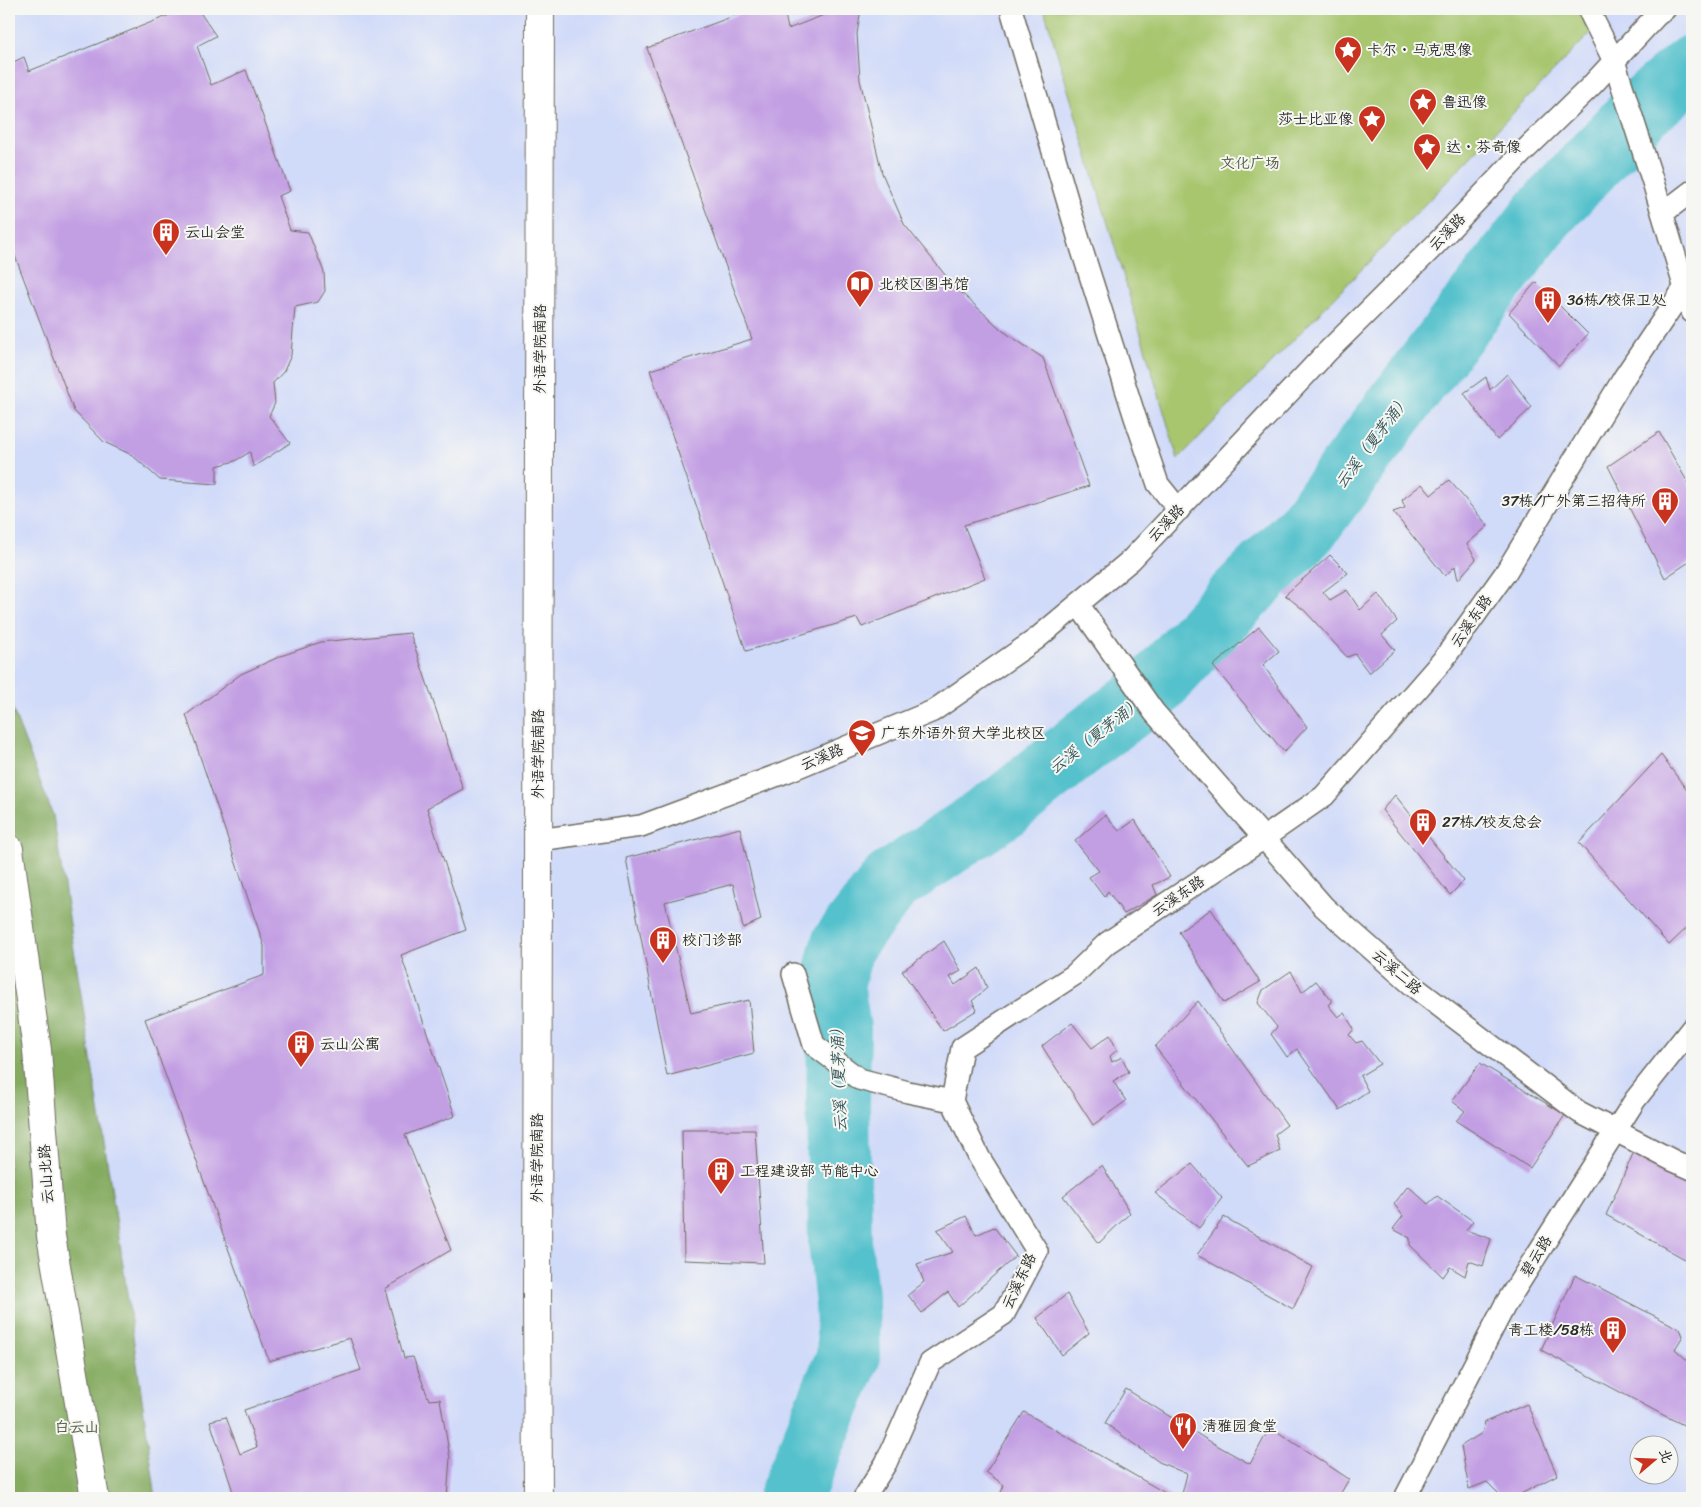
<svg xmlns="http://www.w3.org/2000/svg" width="1701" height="1507" font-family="Sriracha,'LXGW WenKai TC',sans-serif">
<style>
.built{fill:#d0daf9;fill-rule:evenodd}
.green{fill:#a7c66e;stroke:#69784c}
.forest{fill:#85ab61;stroke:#586b46}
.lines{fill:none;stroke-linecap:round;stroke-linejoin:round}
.river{stroke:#54c1cc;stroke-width:64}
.building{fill:#c29ee3}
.lane-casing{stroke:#6e6b61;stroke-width:24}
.street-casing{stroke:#6e6b61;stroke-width:30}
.lane{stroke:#fff;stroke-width:21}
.street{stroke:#fff;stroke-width:28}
.labels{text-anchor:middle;stroke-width:4;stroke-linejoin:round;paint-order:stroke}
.poi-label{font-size:15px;fill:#2b2b2b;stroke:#f6f6f2;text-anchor:start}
.park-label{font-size:15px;fill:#505a3f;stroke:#f6f6f2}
.street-label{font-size:15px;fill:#2b2b2b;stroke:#f6f6f2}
.water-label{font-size:16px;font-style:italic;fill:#37585b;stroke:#f6f6f2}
</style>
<rect width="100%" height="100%" fill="#f6f6f2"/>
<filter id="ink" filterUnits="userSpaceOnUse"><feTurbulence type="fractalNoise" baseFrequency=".02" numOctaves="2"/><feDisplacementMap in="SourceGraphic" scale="10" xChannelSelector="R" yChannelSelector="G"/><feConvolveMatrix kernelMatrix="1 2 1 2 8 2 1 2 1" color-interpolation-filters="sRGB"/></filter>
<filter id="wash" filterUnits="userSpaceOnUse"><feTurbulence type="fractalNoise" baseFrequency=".0096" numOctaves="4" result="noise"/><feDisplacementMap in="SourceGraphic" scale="20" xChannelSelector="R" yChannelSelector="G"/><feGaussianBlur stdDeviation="1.12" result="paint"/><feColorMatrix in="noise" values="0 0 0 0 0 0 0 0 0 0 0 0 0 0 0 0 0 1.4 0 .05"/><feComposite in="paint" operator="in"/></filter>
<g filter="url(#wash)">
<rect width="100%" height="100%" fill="#ebe3c5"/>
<!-- built -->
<path class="built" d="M 9,9 L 1692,9 L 1692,1498 L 156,1498 L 121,1251 L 53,815 L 9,700 ZM 1638,1444 L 1668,1444 L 1668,1474 L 1638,1474 Z"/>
<!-- green -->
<path class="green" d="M 1044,9 L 1614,9 L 1178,459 Z"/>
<!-- forest -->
<path class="forest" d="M 9,700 L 53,815 L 121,1251 L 156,1498 L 9,1498 Z"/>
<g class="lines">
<!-- river -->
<path class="river" d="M 790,1498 L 849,1355 L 847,1304 L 840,1242 L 838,1105 L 839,1029 L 832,985 L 843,944 L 891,882 L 1005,806 L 1085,741 L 1151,691 L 1233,602 L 1306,529 L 1410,389 L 1543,215 L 1641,110 L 1692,67"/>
</g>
<g id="blocks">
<!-- building -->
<path class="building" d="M 753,9 L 784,9 L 788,29 L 839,9 L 861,9 L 857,34 L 860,80 L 882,173 L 904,224 L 954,286 L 1003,331 L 1043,358 L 1089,486 L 964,525 L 985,578 L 862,627 L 857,618 L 746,651 L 650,370 L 752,339 L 647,48 Z
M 199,11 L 216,36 L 197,46 L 211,85 L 246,70 L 290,191 L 278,196 L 290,230 L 308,232 L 324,272 L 325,291 L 318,302 L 295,307 L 291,355 L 284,371 L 273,383 L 275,403 L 269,416 L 290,443 L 253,467 L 250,452 L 235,461 L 217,466 L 217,484 L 160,480 L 132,455 L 104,442 L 74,411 L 9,240 L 9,64 L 24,57 L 29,71 L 172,14 Z
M 1536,282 L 1588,334 L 1559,366 L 1509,313 Z
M 1507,374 L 1532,407 L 1497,440 L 1464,393 L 1486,377 L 1490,390 Z
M 1659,432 L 1692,490 L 1692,560 L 1665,578 L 1608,466 Z
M 1449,480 L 1488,526 L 1467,544 L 1476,559 L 1458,580 L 1455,566 L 1445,576 L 1393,512 L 1405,508 L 1402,500 L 1422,484 L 1431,495 Z
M 1330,555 L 1348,573 L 1323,592 L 1330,600 L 1347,590 L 1360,610 L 1378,594 L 1397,621 L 1382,635 L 1395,650 L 1369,673 L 1355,654 L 1347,657 L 1305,611 L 1285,595 Z
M 1259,627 L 1279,651 L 1263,665 L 1307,727 L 1284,752 L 1213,666 Z
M 410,633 L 463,789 L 427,808 L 466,930 L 401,955 L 455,1116 L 405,1135 L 451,1250 L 385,1289 L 404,1358 L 413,1357 L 429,1400 L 440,1399 L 450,1458 L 447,1498 L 235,1498 L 210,1421 L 226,1417 L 240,1454 L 257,1447 L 244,1410 L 361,1370 L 350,1338 L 269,1361 L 145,1019 L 264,975 L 264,946 L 186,715 L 241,674 L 281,656 L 321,642 Z
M 1661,755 L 1692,797 L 1692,923 L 1669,945 L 1579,843 Z
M 1395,795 L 1464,881 L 1450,895 L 1382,810 Z
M 1105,815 L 1119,831 L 1135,820 L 1170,877 L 1153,885 L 1157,895 L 1124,914 L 1108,891 L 1104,897 L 1089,877 L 1099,871 L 1075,841 Z
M 740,828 L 761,920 L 743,928 L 733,884 L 665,902 L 691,1013 L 749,1000 L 754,1053 L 667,1076 L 626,858 Z
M 1211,909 L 1260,982 L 1224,1003 L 1179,932 Z
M 944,941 L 961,971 L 950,977 L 955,985 L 979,968 L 987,988 L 972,1001 L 977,1010 L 943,1031 L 902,971 Z
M 1291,971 L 1302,992 L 1316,981 L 1332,1001 L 1328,1005 L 1338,1017 L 1344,1013 L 1354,1029 L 1349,1035 L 1356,1043 L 1362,1041 L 1380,1064 L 1360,1076 L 1368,1091 L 1340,1110 L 1297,1049 L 1287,1057 L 1271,1034 L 1277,1027 L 1258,1003 L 1263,990 Z
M 1198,1001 L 1287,1125 L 1275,1134 L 1280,1151 L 1248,1166 L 1155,1047 Z
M 1072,1023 L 1092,1048 L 1110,1035 L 1117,1050 L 1110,1056 L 1112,1062 L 1122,1057 L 1129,1072 L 1113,1081 L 1126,1101 L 1093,1125 L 1042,1046 Z
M 1480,1063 L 1565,1115 L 1530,1168 L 1456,1121 L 1465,1111 L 1452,1101 Z
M 682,1130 L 755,1130 L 764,1263 L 684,1260 Z
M 1636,1147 L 1692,1173 L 1692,1263 L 1606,1215 Z
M 1192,1164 L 1222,1198 L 1199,1228 L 1155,1193 Z
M 1102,1165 L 1130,1213 L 1099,1243 L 1063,1196 Z
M 1408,1186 L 1428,1204 L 1437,1196 L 1473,1221 L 1466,1230 L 1491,1239 L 1483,1266 L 1469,1261 L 1465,1276 L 1450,1267 L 1443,1277 L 1410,1245 L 1410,1238 L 1393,1229 L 1403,1216 L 1394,1204 Z
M 966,1216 L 976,1235 L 994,1227 L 1016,1256 L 958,1307 L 948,1292 L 922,1313 L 908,1295 L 924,1282 L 917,1264 L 953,1252 L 937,1230 Z
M 1224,1217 L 1313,1267 L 1293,1309 L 1197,1255 Z
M 1575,1275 L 1680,1329 L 1683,1336 L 1675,1349 L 1689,1362 L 1692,1357 L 1692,1429 L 1665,1416 L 1541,1350 Z
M 1067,1294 L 1089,1333 L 1062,1355 L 1037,1318 Z
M 1126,1389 L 1204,1438 L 1250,1464 L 1270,1427 L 1349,1479 L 1338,1498 L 1181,1498 L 1187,1474 L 1159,1462 L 1105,1423 Z
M 1527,1404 L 1557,1475 L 1513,1498 L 1503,1498 L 1487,1482 L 1469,1489 L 1461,1446 L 1482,1433 L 1485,1422 Z
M 1024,1412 L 1174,1498 L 1008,1498 L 1000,1495 L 1004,1485 L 986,1472 Z"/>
</g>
</g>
<g filter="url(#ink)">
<use href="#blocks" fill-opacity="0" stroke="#6e6b61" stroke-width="1"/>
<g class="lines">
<!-- lane casing -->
<g class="lane-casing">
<path id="lane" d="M 1011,9 L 1082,250 L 1135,417 L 1158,484 L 1179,510
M 1588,9 L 1614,61 L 1653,182 L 1692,312
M 1663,213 L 1692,191
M 1078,604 L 1154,712 L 1324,907 L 1417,989 L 1579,1112 L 1674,1161 L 1692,1169
M 538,840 L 641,826 L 786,772 L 933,711 L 1035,640 L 1131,560 L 1327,352 L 1435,245 L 1521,154 L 1591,86 L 1656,16 L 1665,9
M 793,974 L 814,1045 L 859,1079 L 908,1092 L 952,1101
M 864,1498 L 886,1463 L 930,1363 L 1004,1314 L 1037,1251 L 979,1157 L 952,1101 L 962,1048 L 1074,975 L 1107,943 L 1255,844 L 1324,796 L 1443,660 L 1506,572 L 1625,376 L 1685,287
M 1405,1498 L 1505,1305 L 1635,1100 L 1692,1028"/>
</g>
<!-- street casing -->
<g class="street-casing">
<path id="street" d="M 9,849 L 37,1050 L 51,1236 L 95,1498
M 538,1498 L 537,1297 L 540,9"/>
</g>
<!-- lane -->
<use href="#lane" class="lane"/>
<!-- street -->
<use href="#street" class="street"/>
</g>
</g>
<!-- icons -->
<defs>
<g id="sight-pin" transform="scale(1.4375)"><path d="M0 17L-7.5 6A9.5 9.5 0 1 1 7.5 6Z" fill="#c8321e" stroke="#f6f6f2"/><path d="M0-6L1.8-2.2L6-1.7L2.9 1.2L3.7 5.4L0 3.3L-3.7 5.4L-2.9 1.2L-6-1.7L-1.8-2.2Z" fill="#fff"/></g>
<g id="building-pin" transform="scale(1.4375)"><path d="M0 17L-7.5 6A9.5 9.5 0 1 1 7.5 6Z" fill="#c8321e" stroke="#f6f6f2"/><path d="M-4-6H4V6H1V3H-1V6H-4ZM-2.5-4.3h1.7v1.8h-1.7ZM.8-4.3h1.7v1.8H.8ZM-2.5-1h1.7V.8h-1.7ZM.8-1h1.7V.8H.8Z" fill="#fff"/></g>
<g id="library-pin" transform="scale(1.4375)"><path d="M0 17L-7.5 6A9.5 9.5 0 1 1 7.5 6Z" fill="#c8321e" stroke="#f6f6f2"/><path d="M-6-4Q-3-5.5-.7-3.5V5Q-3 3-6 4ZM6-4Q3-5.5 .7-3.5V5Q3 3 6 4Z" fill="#fff"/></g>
<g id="university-pin" transform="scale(1.4375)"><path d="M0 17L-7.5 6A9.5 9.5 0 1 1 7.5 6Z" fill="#c8321e" stroke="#f6f6f2"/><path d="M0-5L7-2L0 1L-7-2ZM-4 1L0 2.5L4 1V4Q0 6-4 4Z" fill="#fff"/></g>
<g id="restaurant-pin" transform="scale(1.4375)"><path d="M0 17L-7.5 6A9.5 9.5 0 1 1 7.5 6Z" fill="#c8321e" stroke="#f6f6f2"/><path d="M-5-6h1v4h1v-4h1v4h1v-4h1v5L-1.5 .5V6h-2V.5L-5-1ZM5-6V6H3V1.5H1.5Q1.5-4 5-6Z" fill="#fff"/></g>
</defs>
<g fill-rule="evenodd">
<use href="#sight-pin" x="1348" y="50"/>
<use href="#sight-pin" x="1423" y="102"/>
<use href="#sight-pin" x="1372" y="119"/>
<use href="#sight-pin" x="1427" y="147"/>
<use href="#building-pin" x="166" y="232"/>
<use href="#library-pin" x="860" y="284"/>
<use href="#building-pin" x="1548" y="300"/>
<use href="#building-pin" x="1665" y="501"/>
<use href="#university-pin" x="862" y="733"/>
<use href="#building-pin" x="1423" y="822"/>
<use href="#building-pin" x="663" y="940"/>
<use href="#building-pin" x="301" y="1044"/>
<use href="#building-pin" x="721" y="1171"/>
<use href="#building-pin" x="1613" y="1330"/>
<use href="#restaurant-pin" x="1183" y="1426"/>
</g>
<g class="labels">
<!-- poi labels -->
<g class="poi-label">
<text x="1367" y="55">卡尔・马克思像</text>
<text x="1442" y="107">鲁迅像</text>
<text x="1353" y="124" text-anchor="end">莎士比亚像</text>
<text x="1446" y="152">达・芬奇像</text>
<text x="185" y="237">云山会堂</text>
<text x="879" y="289">北校区图书馆</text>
<text x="1567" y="305">36栋/校保卫处</text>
<text x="1646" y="506" text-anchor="end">37栋/广外第三招待所</text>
<text x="881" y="738">广东外语外贸大学北校区</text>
<text x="1442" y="827">27栋/校友总会</text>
<text x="682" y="945">校门诊部</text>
<text x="320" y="1049">云山公寓</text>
<text x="740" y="1176">工程建设部 节能中心</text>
<text x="1594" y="1335" text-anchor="end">青工楼/58栋</text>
<text x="1202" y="1431">清雅园食堂</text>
</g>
<!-- park labels -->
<g class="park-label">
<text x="1250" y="168">文化广场</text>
<text x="77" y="1432">白云山</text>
</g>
<!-- street labels -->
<g class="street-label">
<text transform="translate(1447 232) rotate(-46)" y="5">云溪路</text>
<text transform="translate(540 349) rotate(-90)" y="5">外语学院南路</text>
<text transform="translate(1166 523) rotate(-46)" y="5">云溪路</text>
<text transform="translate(1471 621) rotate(-55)" y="5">云溪东路</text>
<text transform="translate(538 754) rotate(-90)" y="5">外语学院南路</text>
<text transform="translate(822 757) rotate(-23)" y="5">云溪路</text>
<text transform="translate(1178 896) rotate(-34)" y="5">云溪东路</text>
<text transform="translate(1397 972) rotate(41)" y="5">云溪二路</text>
<text transform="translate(537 1158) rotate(-90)" y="5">外语学院南路</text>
<text transform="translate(46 1174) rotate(-94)" y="5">云山北路</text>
<text transform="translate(1536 1256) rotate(-58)" y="5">碧云路</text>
<text transform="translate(1019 1281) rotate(-65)" y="5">云溪东路</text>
</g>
<!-- water labels -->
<g class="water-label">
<text transform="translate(1372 441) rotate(-53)" y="6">云溪（夏茅涌）</text>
<text transform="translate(1095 735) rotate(-38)" y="6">云溪（夏茅涌）</text>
<text transform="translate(838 1076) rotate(-92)" y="6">云溪（夏茅涌）</text>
</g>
</g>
<!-- margin -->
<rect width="1701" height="1507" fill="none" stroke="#f6f6f2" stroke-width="30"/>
<!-- north arrow -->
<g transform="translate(1654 1460) rotate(71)"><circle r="24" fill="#f6f6f2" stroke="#a5a5a2"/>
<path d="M0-4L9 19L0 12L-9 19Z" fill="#c8321e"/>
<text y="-8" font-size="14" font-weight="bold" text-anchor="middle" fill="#2b2b2b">北</text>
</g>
</svg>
